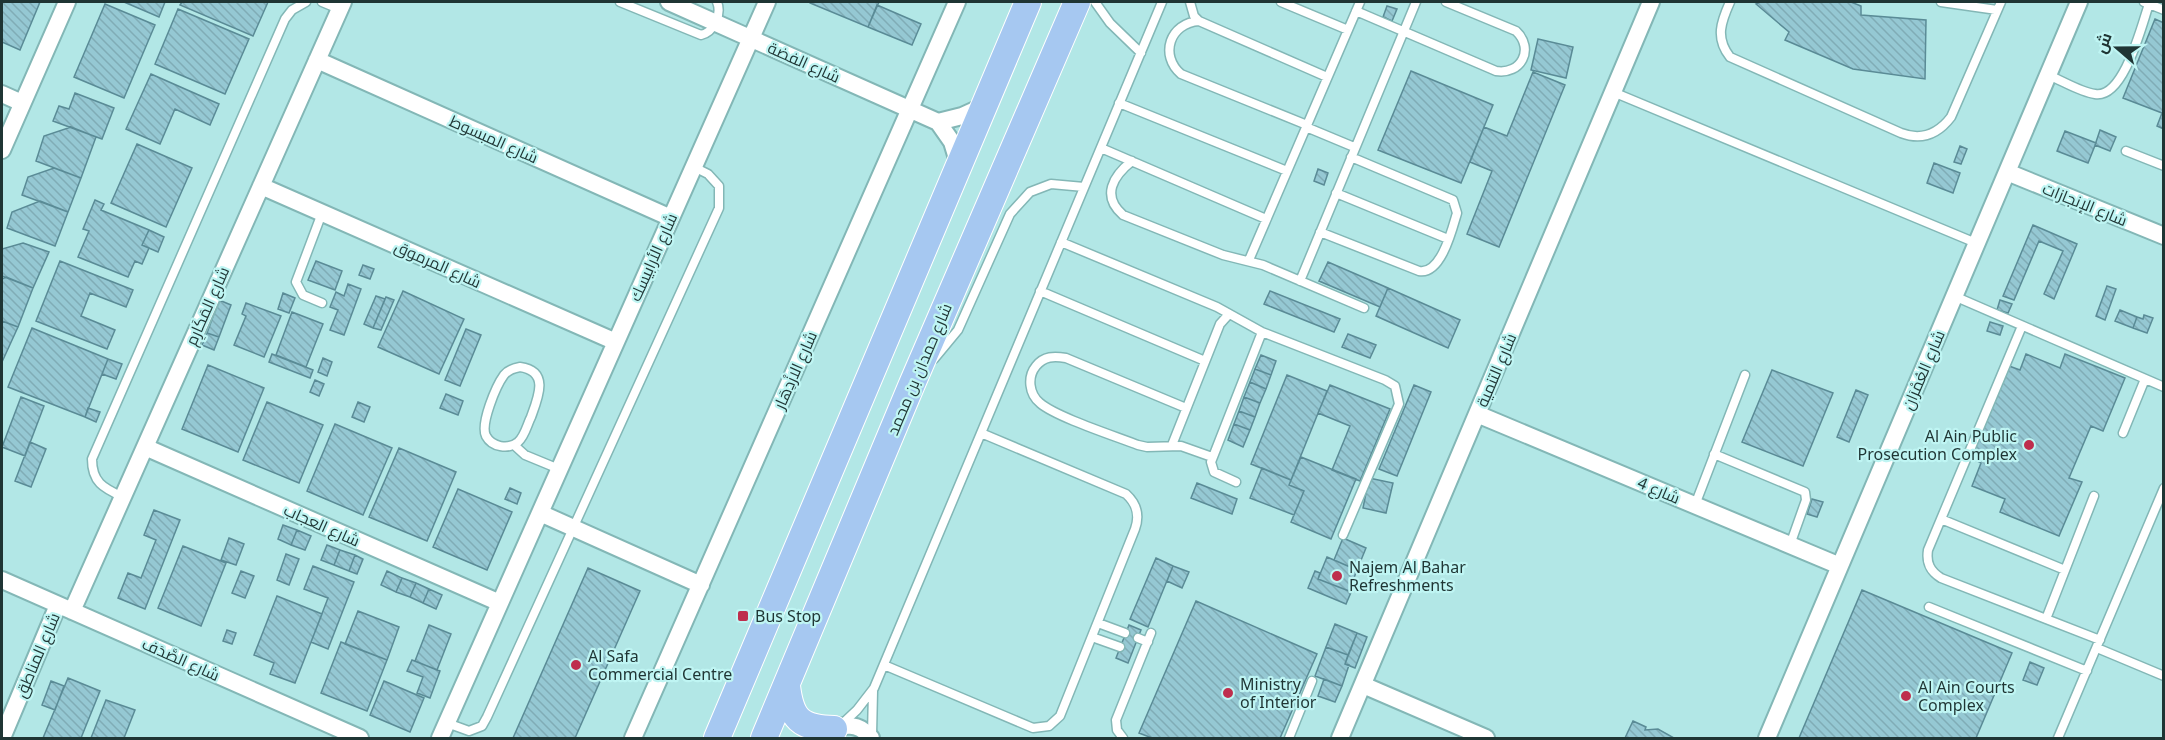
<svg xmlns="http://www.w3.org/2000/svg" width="2165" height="740" font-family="'Noto Sans',Cairo,sans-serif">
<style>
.building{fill:url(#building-back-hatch);stroke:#5a8b96;stroke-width:1.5}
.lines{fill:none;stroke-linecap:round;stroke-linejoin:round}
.service-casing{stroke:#83b7b6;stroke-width:11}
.minor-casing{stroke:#83b7b6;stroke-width:20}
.primary-casing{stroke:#fff;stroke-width:28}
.service{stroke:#fff;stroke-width:8}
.minor{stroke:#fff;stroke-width:16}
.primary{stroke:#a6c8f1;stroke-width:26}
.poi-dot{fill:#be2e4d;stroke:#bff5f3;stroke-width:2}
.labels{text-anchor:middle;stroke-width:4.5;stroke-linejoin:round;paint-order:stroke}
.street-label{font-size:16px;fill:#1f3534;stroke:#bff5f3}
.poi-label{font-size:16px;fill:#1f3534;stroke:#bff5f3;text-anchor:start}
</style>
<defs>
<pattern id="building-back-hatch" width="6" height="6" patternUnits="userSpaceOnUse" patternTransform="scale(1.5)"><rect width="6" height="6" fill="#95c8d3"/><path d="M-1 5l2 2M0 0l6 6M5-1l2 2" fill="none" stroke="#80acb6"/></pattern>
</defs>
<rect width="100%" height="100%" fill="#b2e7e6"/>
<!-- building -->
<path class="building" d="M 2,2 L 40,2 L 20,50 L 2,42 Z
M 124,2 L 165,2 L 159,17 Z
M 182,2 L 268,2 L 253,36 L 180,5 Z
M 1760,2 L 1851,2 L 1861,6 L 1861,15 L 1926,20 L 1925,79 L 1853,69 L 1785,40 L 1789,32 L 1756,4 Z
M 810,3 L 810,2 L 879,2 L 868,27 Z
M 105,4 L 155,25 L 124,98 L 74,77 Z
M 877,5 L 921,24 L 912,45 L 868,27 Z
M 1387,6 L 1397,9 L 1392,21 L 1383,17 Z
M 178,9 L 249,39 L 225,94 L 155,64 Z
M 2155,19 L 2164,23 L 2164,129 L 2157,126 L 2162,113 L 2123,98 Z
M 1538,39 L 1573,47 L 1566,78 L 1531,70 Z
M 1411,71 L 1493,105 L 1461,183 L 1378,150 Z
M 1533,72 L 1565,85 L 1499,247 L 1467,234 L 1492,171 L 1470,162 L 1484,127 L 1507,136 Z
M 151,74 L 219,104 L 210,125 L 175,109 L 160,144 L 126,129 Z
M 75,93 L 114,108 L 102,139 L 53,121 L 59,106 L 69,109 Z
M 71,127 L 96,137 L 81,178 L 36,161 L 44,136 Z
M 2100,130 L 2116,137 L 2110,151 L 2095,145 Z
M 2065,131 L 2096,143 L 2088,163 L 2057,151 Z
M 137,144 L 192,168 L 166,227 L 111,203 Z
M 1960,146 L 1967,149 L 1961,164 L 1954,162 Z
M 1934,163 L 1960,173 L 1953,193 L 1927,183 Z
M 54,168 L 81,178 L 68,212 L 22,195 L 28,177 Z
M 1318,169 L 1328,173 L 1324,185 L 1314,181 Z
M 95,200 L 104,204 L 101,210 L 149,230 L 142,245 L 149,248 L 142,264 L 135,261 L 128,277 L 78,257 L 89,231 L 83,229 Z
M 40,201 L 68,212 L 55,246 L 7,228 L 12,212 Z
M 2033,225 L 2077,244 L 2054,299 L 2044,294 L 2063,251 L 2039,241 L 2014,300 L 2003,296 Z
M 149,230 L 164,237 L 158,252 L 142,245 Z
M 23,243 L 49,252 L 33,288 L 2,276 L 2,249 Z
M 60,261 L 133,290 L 126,307 L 90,293 L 81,316 L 115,330 L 107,349 L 36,321 Z
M 316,261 L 342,271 L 335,290 L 308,280 Z
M 1328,262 L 1388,288 L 1380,307 L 1319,281 Z
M 363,265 L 374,269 L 370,279 L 359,275 Z
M 6,277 L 33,288 L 18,327 L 2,321 L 2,279 Z
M 348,284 L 361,289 L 344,335 L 330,330 L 338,310 L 330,307 L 336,292 L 344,296 Z
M 2107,286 L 2116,289 L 2105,320 L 2096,316 Z
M 1388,288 L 1460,320 L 1448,348 L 1376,316 Z
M 403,291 L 464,319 L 439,374 L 378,347 Z
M 1270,291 L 1340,319 L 1334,332 L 1264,304 Z
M 283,293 L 295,298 L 289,313 L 278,309 Z
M 376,296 L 385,299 L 373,328 L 364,324 Z
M 386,297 L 394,300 L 381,330 L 373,328 Z
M 219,300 L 231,305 L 219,337 L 207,333 Z
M 2000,300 L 2012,304 L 2008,313 L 1997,310 Z
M 246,303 L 281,316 L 264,357 L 234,345 L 246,316 L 242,314 Z
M 2120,310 L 2137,317 L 2133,328 L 2115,321 Z
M 292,312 L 323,324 L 306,367 L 276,355 Z
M 2144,315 L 2153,318 L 2147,333 L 2133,328 L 2137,317 L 2143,319 Z
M 2,321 L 18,327 L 2,362 Z
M 1990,322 L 2003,326 L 2000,335 L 1987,331 Z
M 32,328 L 108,359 L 85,417 L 8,387 Z
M 466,329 L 481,335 L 460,386 L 445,380 Z
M 207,333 L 219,337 L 214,350 L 202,345 Z
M 1348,334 L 1376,345 L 1370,358 L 1342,347 Z
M 272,354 L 313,370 L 310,378 L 269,362 Z
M 2026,354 L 2060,368 L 2065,354 L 2125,378 L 2103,431 L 2091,426 L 2069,478 L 2082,482 L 2059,536 L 2000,512 L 2005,499 L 1972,486 L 1981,463 L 1971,458 L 2009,366 L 2020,370 Z
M 1261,355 L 1276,361 L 1271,375 L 1255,369 Z
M 323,358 L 332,362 L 327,376 L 318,372 Z
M 108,359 L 122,364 L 116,379 L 102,374 Z
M 208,365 L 264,388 L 238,452 L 182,429 Z
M 1255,369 L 1271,375 L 1266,389 L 1250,382 Z
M 1772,370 L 1833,393 L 1803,466 L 1742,442 Z
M 1287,375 L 1327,391 L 1291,480 L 1251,464 Z
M 315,380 L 324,384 L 319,396 L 310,392 Z
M 1250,382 L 1266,389 L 1260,403 L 1244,397 Z
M 1330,385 L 1390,409 L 1360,481 L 1332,470 L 1350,426 L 1318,413 Z
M 1414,385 L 1431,392 L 1397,476 L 1379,469 Z
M 1856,390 L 1868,395 L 1849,442 L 1837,437 Z
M 446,394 L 463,401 L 458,415 L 440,408 Z
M 21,397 L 44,406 L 25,456 L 2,447 Z
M 1244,397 L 1260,403 L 1255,417 L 1239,411 Z
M 267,402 L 323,425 L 299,483 L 243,460 Z
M 358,402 L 370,407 L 364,422 L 352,417 Z
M 88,408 L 100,412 L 96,422 L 85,417 Z
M 1239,411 L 1255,417 L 1250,430 L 1234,424 Z
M 335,424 L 392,448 L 363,515 L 307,491 Z
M 1234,424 L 1250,430 L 1243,447 L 1228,440 Z
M 30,442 L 46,449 L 31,487 L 15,481 Z
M 399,448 L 456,472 L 427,541 L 369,517 Z
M 1301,457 L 1356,479 L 1331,539 L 1291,522 L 1304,491 L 1289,485 Z
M 1262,468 L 1291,480 L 1289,485 L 1304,491 L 1294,515 L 1250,498 Z
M 1369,478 L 1393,483 L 1386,513 L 1363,508 Z
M 1197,483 L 1237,499 L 1232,514 L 1191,498 Z
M 510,488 L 521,493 L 517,504 L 505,499 Z
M 458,489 L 512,512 L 487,570 L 433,547 Z
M 1812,499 L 1823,502 L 1817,517 L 1807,514 Z
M 154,510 L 180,520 L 145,609 L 118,598 L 128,573 L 141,578 L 156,540 L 144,535 Z
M 283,525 L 297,530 L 291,545 L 278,539 Z
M 297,530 L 311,536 L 305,550 L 291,545 Z
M 229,538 L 244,544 L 236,565 L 221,560 Z
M 1343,538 L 1366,548 L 1357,570 L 1334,560 Z
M 327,545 L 340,550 L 334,565 L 321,560 Z
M 183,546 L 226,563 L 201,626 L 158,608 Z
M 340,550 L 355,555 L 349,571 L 334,565 Z
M 286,554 L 299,559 L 289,585 L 277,580 Z
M 355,555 L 363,559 L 357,574 L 349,571 Z
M 1327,557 L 1357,570 L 1349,591 L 1318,579 Z
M 1156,558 L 1173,566 L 1148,627 L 1130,619 Z
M 313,566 L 354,582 L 328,649 L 311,642 L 328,598 L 304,589 Z
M 1173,566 L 1189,572 L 1182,588 L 1167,581 Z
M 588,568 L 640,591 L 575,738 L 513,738 Z
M 241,571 L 254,576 L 245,598 L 232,593 Z
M 387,571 L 402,578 L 396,592 L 381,585 Z
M 1315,571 L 1320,573 L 1318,579 L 1349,591 L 1352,590 L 1346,604 L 1308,588 Z
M 402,578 L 416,583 L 410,597 L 396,592 Z
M 416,583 L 429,589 L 423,603 L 410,597 Z
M 429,589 L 442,595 L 436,609 L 423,603 Z
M 1862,590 L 2012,653 L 1976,738 L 1799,738 Z
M 277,596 L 322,614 L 295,683 L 270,674 L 274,663 L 254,655 Z
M 1196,601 L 1317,654 L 1280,738 L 1152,738 L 1139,733 Z
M 358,611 L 399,627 L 387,660 L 345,644 Z
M 1335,624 L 1357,633 L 1348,655 L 1326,647 Z
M 429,625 L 451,634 L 437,670 L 415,661 Z
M 1129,625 L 1141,630 L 1128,663 L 1116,658 Z
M 227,630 L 236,633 L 232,644 L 223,641 Z
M 1357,633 L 1367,637 L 1355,668 L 1345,664 Z
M 341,642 L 387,660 L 367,711 L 321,693 Z
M 1326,647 L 1348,655 L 1345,664 L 1349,665 L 1342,686 L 1315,676 Z
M 412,660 L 440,671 L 430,698 L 417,693 L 423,677 L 407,671 Z
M 2030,662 L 2044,668 L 2037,685 L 2023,680 Z
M 68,678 L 100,691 L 81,738 L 43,738 Z
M 1324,679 L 1342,686 L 1335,702 L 1318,696 Z
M 51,681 L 64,686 L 55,710 L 42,705 Z
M 384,681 L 424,698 L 410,732 L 370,715 Z
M 106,700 L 135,710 L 124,738 L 91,738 Z
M 1633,721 L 1646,727 L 1645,730 L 1658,729 L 1674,738 L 1625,738 Z"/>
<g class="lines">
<!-- service casing -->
<g class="service-casing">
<path id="service" d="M 322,2 L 339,9
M 620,2 L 701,35 C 714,32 722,14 717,2
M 1095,2 L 1110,23 L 1141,53
M 1190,2 L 1194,16 L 1199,21 L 1327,77
M 1281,2 L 1348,30
M 1730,2 C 1721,22 1715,38 1730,57 L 1901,133 C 1922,141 1938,134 1951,117 L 2001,2
M 1941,2 L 1997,10
M 2144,2 L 2164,10
M 1356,11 L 1496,71 C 1521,75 1535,49 1516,31 L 1446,2
M 1199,21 C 1170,23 1159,55 1181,74 L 1307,125
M 2048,75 C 2063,81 2080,92 2095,94 C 2124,99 2142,24 2149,4
M 1613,92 L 1976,243
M 1119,103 L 1287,171
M 1306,127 L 1354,147
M 1101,148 L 1266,219
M 2126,151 L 2164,166
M 1132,161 C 1113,176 1101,196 1123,215 L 1223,255 L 1263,265 L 1364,308
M 1336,193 L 1448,239
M 322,213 L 296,282 L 303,295 L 322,303
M 1320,232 L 1419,271 C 1441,275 1452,230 1457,213 L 1453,200 L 1351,157
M 1061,242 L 1217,307 L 1262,332 L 1385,380 L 1395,386 L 1399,404 L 1343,535
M 1249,260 L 1360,2
M 1300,281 L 1416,2
M 1040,291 L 1205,361
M 1954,296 L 2164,387
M 2022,326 L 1928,550 C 1926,563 1930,571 1941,578 L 2100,640
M 934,359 L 958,330 L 1010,214 L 1030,192 L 1051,184 L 1084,187
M 520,367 C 550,371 538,398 531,417 C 527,425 525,436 518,442 C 508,450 492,447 486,436 C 480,424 496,386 504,375 C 508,370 514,368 520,367 Z
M 1186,408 L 1066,358 C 1054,356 1044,356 1036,366 C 1027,377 1029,394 1040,403 C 1056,417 1115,436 1138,445 L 1147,447 L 1181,446 L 1212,457
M 2123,433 L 2145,379
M 514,445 L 525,455 L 559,469
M 1172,445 L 1220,324 L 1229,314
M 1714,454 L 1805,492 L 1806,500 L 1790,545
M 1236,482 L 1214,472 L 1211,462 L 1262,332
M 123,497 C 103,488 92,482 92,459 L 285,19 L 292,10 L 306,2
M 1695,505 L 1745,375
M 1941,519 L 2065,570
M 1929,607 L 2087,671
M 2046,619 L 2094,496
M 1098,623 L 1125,633
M 1092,637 L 1120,647
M 1138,638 L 1148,642
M 2097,648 L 2164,676
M 884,665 L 1033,728 L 1049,726 L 1060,716 L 1135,529 C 1140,515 1137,504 1126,494 L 981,433
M 447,723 L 469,731 L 482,726 L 487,717 L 719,208 L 719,186 L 708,174 L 694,167
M 841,725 L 857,710 L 874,688 L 1162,2
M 872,735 L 873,691
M 1123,738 L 1117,730 L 1116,720 L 1151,633
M 1289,738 L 1312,681
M 2058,738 L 2164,488"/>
</g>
<!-- minor casing -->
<g class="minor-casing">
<path id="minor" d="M 669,2 L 938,122 L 952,142 L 959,165
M 317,60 L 671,218
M 2,94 L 22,103
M 938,122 L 962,116 L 984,106
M 2,150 L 67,2
M 2007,172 L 2164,236
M 261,186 L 616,342
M 1477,414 L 1840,566
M 145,447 L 500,603
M 540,513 L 701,585
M 2,580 L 360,738
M 72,611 L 343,2
M 1363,685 L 1486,738
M 828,734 C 842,722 860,723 871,738
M 2,738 L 58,605
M 440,738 L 767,2
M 633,738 L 957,2
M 1340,738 L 1651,2
M 1767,738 L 2079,2"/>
</g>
<!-- primary casing -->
<g class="primary-casing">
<path id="primary" d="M 787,686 C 791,719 800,728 834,729
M 717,738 L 1028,2
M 764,738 L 912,384 L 1077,2"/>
</g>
<!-- service -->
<use href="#service" class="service"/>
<!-- minor -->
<use href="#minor" class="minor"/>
<!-- primary -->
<use href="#primary" class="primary"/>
</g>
<!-- markers -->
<g class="poi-dot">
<circle cx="2029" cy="445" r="6"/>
<circle cx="1337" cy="576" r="6"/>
<rect x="737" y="610" width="12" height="12" rx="3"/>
<circle cx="576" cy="665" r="6"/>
<circle cx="1228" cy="693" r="6"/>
<circle cx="1906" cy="696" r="6"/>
</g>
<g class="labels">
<!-- street labels -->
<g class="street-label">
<text transform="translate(804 62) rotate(24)" y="6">شارع الفضة</text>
<text transform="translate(494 139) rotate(24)" y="6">شارع المبسوط</text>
<text transform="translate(2085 204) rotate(22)" y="6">شارع الإنجازات</text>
<text transform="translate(653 257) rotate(-66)" y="6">شارع الأرابيسك</text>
<text transform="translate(438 264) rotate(24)" y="6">شارع المرموق</text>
<text transform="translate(207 306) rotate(-66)" y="6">شارع المَكَارِم</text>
<text transform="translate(919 369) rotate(-67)" y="6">شارع حمدان بن محمد</text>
<text transform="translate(795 370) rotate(-66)" y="6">شارع الازْدِهَار</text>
<text transform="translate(1496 370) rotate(-67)" y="6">شارع التنمية</text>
<text transform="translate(1923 370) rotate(-67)" y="6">شارع العُمْرَان</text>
<text transform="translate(1659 490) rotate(23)" y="6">شارع 4</text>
<text transform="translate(322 525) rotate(24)" y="6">شارع العجاب</text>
<text transform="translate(37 655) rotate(-67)" y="6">شارع المناطق</text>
<text transform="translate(181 659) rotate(24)" y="6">شارع الصَّدَف</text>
</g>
<!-- poi labels -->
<g class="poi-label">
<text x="2017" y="442" text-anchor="end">Al Ain Public<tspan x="2017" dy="18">Prosecution Complex</tspan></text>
<text x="1349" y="573">Najem Al Bahar<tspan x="1349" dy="18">Refreshments</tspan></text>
<text x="755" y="622">Bus Stop</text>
<text x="588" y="662">Al Safa<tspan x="588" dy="18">Commercial Centre</tspan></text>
<text x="1240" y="690">Ministry<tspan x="1240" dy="18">of Interior</tspan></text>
<text x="1918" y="693">Al Ain Courts<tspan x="1918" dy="18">Complex</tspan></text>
</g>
</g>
<!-- border -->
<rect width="2165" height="740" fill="none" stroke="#1f3534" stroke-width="6"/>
<!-- north arrow -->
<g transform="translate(2117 48) rotate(290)" stroke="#bff5f3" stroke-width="4.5" paint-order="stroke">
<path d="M0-4.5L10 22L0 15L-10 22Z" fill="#1f3534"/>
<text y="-9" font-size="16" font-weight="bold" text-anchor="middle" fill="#1f3534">ش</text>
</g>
</svg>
